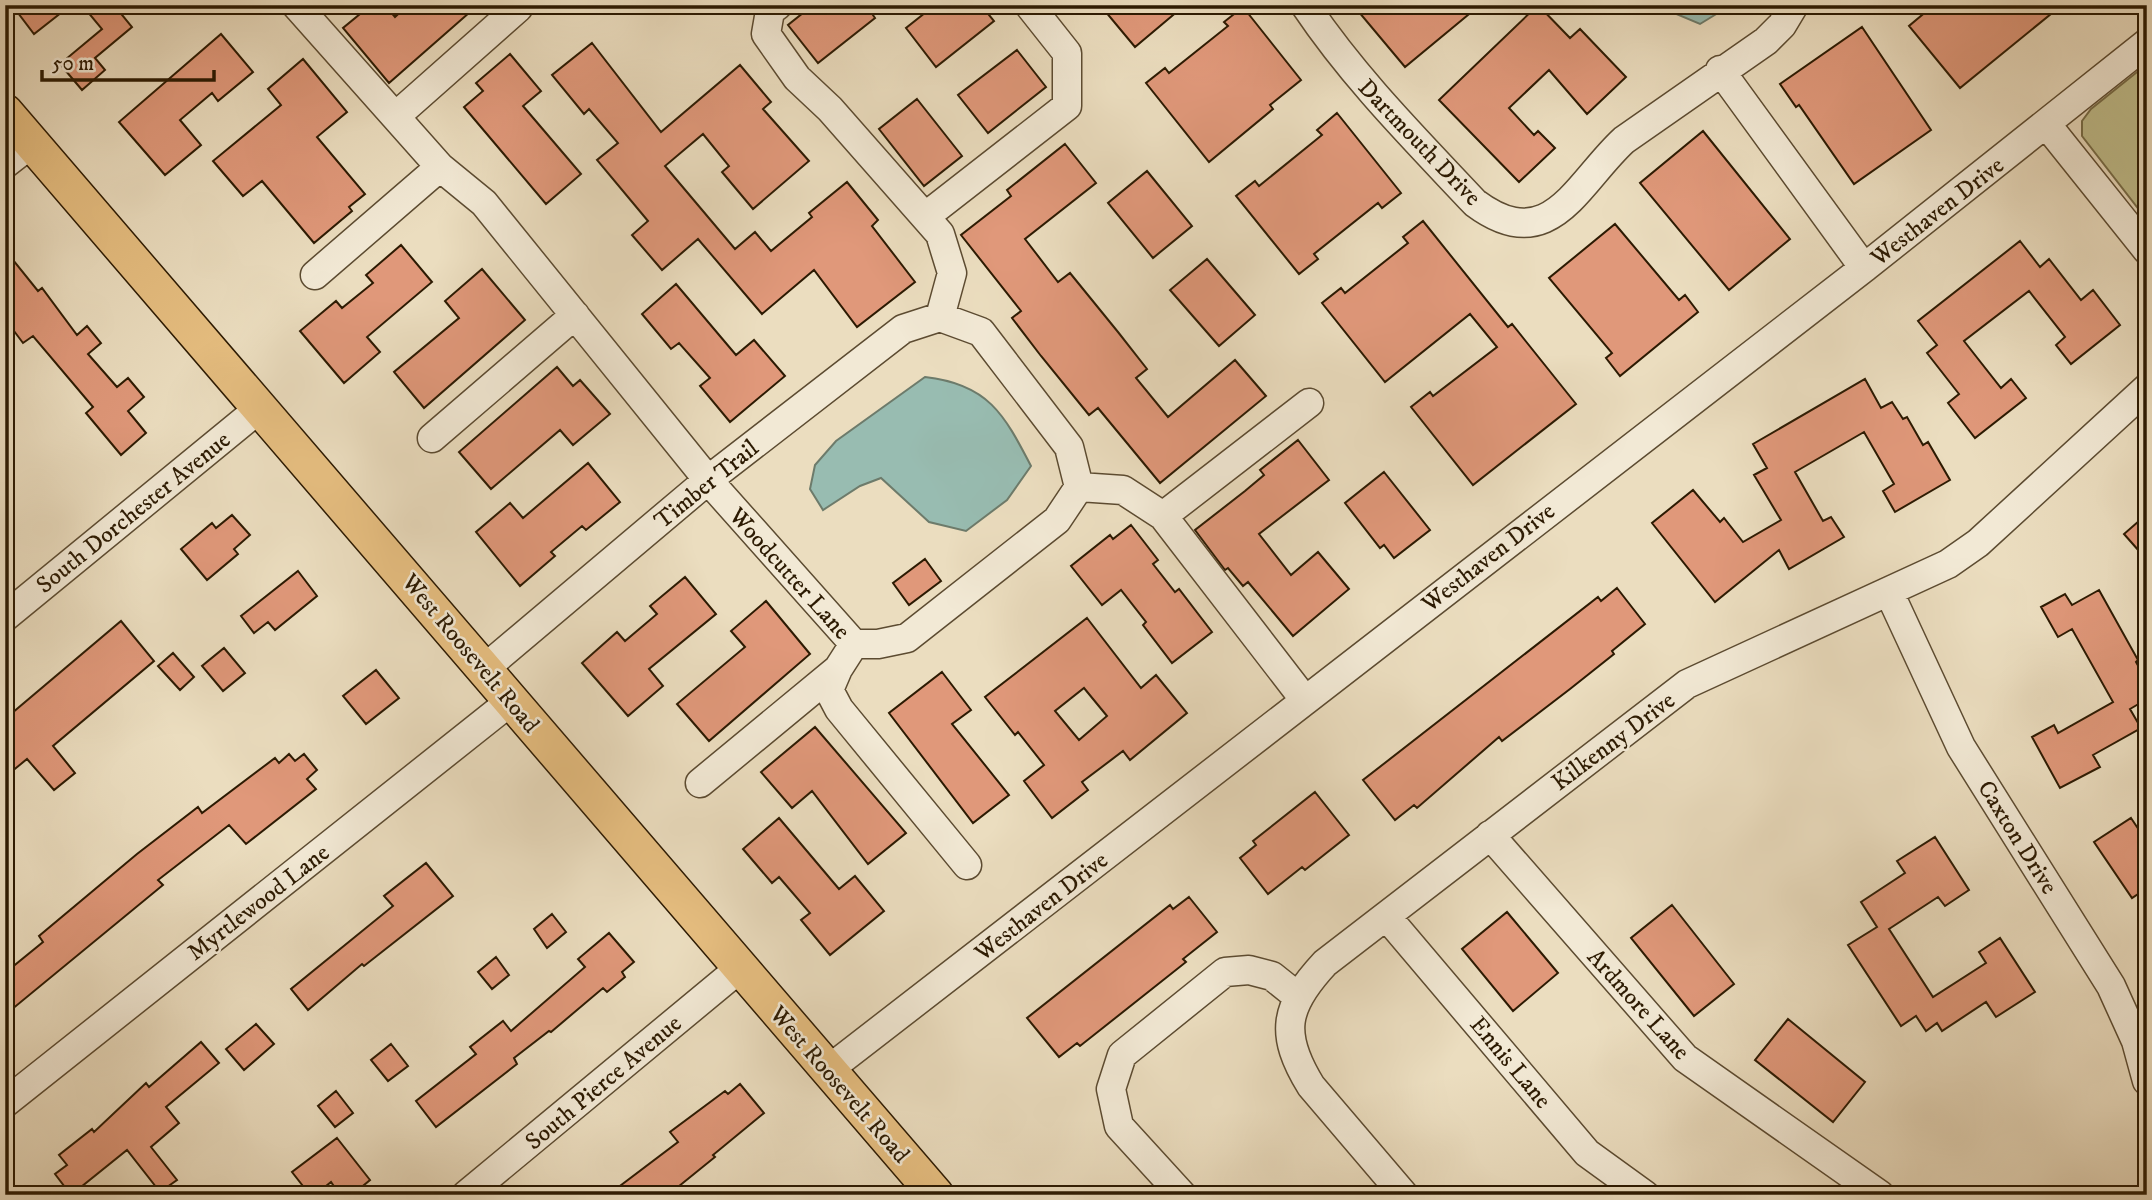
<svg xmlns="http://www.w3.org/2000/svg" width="2152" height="1200" font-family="'IM FELL DW Pica',serif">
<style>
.green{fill:#c0be8c;stroke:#766c47;stroke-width:2}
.water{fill:#98bcb1;stroke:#6d7b6b;stroke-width:2}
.building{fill:#e0987a;stroke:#2c1a02;stroke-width:2;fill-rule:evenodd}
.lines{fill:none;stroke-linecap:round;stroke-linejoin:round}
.minor-casing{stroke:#5c4b31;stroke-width:31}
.major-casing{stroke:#2c1a02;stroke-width:38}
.minor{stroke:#f2e9d5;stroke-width:28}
.major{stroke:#e6be80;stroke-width:35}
.labels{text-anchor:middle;stroke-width:5;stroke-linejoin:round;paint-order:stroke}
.street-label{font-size:24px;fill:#2c1a02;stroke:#f2e9d5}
</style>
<rect width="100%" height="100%" fill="#ebddbf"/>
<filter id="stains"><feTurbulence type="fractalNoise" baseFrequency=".00286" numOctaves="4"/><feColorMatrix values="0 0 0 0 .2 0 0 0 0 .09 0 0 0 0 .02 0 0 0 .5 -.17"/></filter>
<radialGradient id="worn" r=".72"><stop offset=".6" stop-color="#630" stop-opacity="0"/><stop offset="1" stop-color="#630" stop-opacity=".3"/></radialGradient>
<!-- green -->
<path class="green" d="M 2147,64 L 2147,220 L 2082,136 L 2082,121 L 2091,109 Z"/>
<!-- water -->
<path class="water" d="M 1655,5 L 1731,5 L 1700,24 Z
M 925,377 C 988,384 1004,414 1031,466 L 1007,500 L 966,531 L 929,522 L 881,478 L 860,486 L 823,510 L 810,489 L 815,465 L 836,441 Z"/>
<!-- building -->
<path class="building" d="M 12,5 L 71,5 L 34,34 Z
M 82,5 L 114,5 L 132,27 L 95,58 L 105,70 L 82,90 L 60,64 L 102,29 Z
M 371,5 L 385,5 L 395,17 L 408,5 L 478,5 L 389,83 L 343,28 Z
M 813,5 L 866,5 L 875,18 L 818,63 L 788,25 Z
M 935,5 L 981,5 L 994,21 L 936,67 L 906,28 Z
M 1100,5 L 1185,5 L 1135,47 Z
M 1353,5 L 1480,5 L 1405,67 Z
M 1538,5 L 1570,38 L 1580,29 L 1626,77 L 1587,114 L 1549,70 L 1509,108 L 1534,135 L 1538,131 L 1555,148 L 1519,182 L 1439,100 Z
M 1934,5 L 2062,5 L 1960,88 L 1909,26 Z
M 1243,7 L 1301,80 L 1270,105 L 1273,109 L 1209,162 L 1146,83 L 1165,68 L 1169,73 L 1228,26 L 1224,22 Z
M 1862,27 L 1931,130 L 1854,184 L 1799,105 L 1796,107 L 1780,84 Z
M 221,34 L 253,72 L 218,101 L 212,93 L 180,120 L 201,145 L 165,175 L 119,122 Z
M 592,43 L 661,132 L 740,65 L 771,102 L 763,109 L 809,161 L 753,209 L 722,172 L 729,166 L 703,134 L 665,166 L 735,249 L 755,232 L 771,251 L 812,217 L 809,213 L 847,182 L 878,220 L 872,226 L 915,282 L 857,327 L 814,270 L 762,314 L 698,239 L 662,270 L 632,235 L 648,221 L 597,160 L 618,143 L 589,109 L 584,114 L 552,75 Z
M 1017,50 L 1046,87 L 988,133 L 958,95 Z
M 510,54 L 541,91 L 523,106 L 581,174 L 546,204 L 464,107 L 483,91 L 476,83 Z
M 303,59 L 347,112 L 317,137 L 365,194 L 349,207 L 352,211 L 314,243 L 262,181 L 243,196 L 213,161 L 281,105 L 268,89 Z
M 917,99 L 962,156 L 924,186 L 879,129 Z
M 1337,113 L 1401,193 L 1382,208 L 1378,203 L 1314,254 L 1318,259 L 1299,274 L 1236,196 L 1255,181 L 1259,186 L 1322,135 L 1317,130 Z
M 1703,131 L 1790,239 L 1729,290 L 1640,183 Z
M 1065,144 L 1096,183 L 1025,239 L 1058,282 L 1070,273 L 1118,332 L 1147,369 L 1136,378 L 1168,417 L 1235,360 L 1266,396 L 1160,483 L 1098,408 L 1089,415 L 1041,356 L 1012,318 L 1021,311 L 961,235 L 1011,196 L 1007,190 Z
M 1147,171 L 1192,226 L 1153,258 L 1108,203 Z
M 1423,221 L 1508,327 L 1512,324 L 1576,404 L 1473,485 L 1411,407 L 1430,392 L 1433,396 L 1497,347 L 1470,314 L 1385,382 L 1322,303 L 1341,288 L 1345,293 L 1408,243 L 1403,237 Z
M 1615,224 L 1679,300 L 1685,295 L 1698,312 L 1620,376 L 1606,358 L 1612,353 L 1549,278 Z
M 2020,241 L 2040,267 L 2049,259 L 2081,300 L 2093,290 L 2120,325 L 2071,364 L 2056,345 L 2065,337 L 2029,291 L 1964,341 L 2001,388 L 2011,379 L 2026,398 L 1975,438 L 1948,403 L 1959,394 L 1927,353 L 1937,345 L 1918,321 Z
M 401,245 L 432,282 L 367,337 L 380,352 L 344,383 L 300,331 L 336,301 L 342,308 L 373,283 L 366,275 Z
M 5,250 L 38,291 L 42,288 L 77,335 L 87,326 L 101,343 L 88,354 L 117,387 L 128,378 L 144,397 L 128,411 L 146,433 L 121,455 L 86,413 L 93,407 L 33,336 L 23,343 L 5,319 Z
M 1207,259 L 1255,315 L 1219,346 L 1170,290 Z
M 482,269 L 525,320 L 424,408 L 394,372 L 459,318 L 445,301 Z
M 676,284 L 736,355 L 754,340 L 785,376 L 730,422 L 700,386 L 710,378 L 679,343 L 671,349 L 642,314 Z
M 557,367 L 573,386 L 580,380 L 610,414 L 573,445 L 560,430 L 491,489 L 459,452 Z
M 1865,379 L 1881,408 L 1892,402 L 1903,419 L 1907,417 L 1923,445 L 1928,442 L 1950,480 L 1895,512 L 1883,491 L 1894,484 L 1864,432 L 1795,472 L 1823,521 L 1831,517 L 1844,537 L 1789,569 L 1779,550 L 1715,602 L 1652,523 L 1693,490 L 1720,522 L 1724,518 L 1743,542 L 1781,520 L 1754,475 L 1767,468 L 1753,444 Z
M 1298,440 L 1329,480 L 1259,534 L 1291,575 L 1318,552 L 1349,589 L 1293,636 L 1248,582 L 1243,586 L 1228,568 L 1225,570 L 1195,530 L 1245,491 L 1264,475 L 1260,470 Z
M 588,463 L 620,502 L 586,530 L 582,526 L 551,552 L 555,556 L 520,586 L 476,532 L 510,503 L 523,518 Z
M 1384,472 L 1430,530 L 1394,558 L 1384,545 L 1380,548 L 1345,503 Z
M 2147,514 L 2147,560 L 2124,534 Z
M 232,515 L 250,535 L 234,549 L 238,554 L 207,580 L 181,549 L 212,523 L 216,528 Z
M 1131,525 L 1158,560 L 1153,564 L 1175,592 L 1179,589 L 1212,632 L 1172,663 L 1143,625 L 1146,622 L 1121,590 L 1102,605 L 1071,566 L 1110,535 L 1113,539 Z
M 925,559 L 941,581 L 909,605 L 893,583 Z
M 298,571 L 317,596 L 275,630 L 268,622 L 254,633 L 241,616 Z
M 685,577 L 716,614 L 649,669 L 663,686 L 628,716 L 582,663 L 617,632 L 625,641 L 657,614 L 650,606 Z
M 1617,588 L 1645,624 L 1612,651 L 1614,654 L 1570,689 L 1502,741 L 1499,737 L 1417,808 L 1414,805 L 1395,820 L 1363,780 L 1598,597 L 1601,601 Z
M 2099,590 L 2138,660 L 2136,662 L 2147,682 L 2147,699 L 2130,709 L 2141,728 L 2093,755 L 2100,767 L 2060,788 L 2032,737 L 2054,725 L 2058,733 L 2113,702 L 2072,629 L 2058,637 L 2041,607 L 2065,594 L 2072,605 Z
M 766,601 L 810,654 L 709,741 L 677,704 L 745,647 L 731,631 Z
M 1087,618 L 1141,688 L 1156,675 L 1187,713 L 1130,760 L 1123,751 L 1082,782 L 1088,790 L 1052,818 L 1024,781 L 1044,765 L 1018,732 L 1015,735 L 985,697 ZM 1084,688 L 1107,716 L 1079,740 L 1055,711 Z
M 121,621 L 154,661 L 53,746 L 75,773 L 54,790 L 27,759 L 5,777 L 5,719 Z
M 224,648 L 245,673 L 223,691 L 202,666 Z
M 173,653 L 194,677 L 180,690 L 158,666 Z
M 376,670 L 399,698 L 366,724 L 343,696 Z
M 942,672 L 971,710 L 952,724 L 1009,795 L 973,823 L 889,713 Z
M 815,727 L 906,833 L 868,864 L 812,791 L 792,808 L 761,772 Z
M 289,754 L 295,761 L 304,754 L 317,770 L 307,779 L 316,789 L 246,844 L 229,825 L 158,880 L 163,885 L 5,1015 L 5,973 L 43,942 L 39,936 L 137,854 L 198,807 L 202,813 L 275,758 L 279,763 Z
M 1315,792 L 1349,835 L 1305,870 L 1302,867 L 1268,894 L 1240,858 L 1256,845 L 1253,841 Z
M 779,818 L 839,889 L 855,876 L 884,911 L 830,955 L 801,920 L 810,913 L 779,877 L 772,883 L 743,849 Z
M 2131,818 L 2147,842 L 2147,888 L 2132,898 L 2094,842 Z
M 1935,837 L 1969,890 L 1945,906 L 1938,897 L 1889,929 L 1933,997 L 1986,963 L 1979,952 L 2000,938 L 2035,992 L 1996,1017 L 1986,1002 L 1942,1031 L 1937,1023 L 1926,1031 L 1916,1016 L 1901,1026 L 1848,945 L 1877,927 L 1861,902 L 1905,873 L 1897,861 Z
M 426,863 L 453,896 L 364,966 L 362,964 L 308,1010 L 291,989 L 393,906 L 384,896 Z
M 1189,897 L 1217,932 L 1183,959 L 1186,962 L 1080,1046 L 1077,1043 L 1059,1057 L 1027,1018 L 1170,905 L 1173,909 Z
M 1672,905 L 1734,984 L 1694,1016 L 1631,938 Z
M 1507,912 L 1558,973 L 1513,1011 L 1462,949 Z
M 552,914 L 566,932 L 547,948 L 534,929 Z
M 609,933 L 634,962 L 622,972 L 625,977 L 607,992 L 603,988 L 551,1032 L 549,1031 L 514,1058 L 517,1064 L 436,1127 L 416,1101 L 476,1054 L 470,1047 L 503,1021 L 511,1031 L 585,967 L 578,959 Z
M 496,957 L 509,975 L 492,989 L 478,972 Z
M 1788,1019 L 1865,1082 L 1833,1122 L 1755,1060 Z
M 256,1024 L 274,1044 L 244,1070 L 226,1049 Z
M 201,1042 L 219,1063 L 166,1107 L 179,1123 L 151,1147 L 177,1180 L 160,1192 L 127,1150 L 71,1195 L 55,1174 L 67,1165 L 59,1155 L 92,1129 L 94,1132 L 146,1083 L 149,1087 Z
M 391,1044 L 408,1066 L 388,1081 L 371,1060 Z
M 740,1084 L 764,1113 L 713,1155 L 715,1157 L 668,1195 L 608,1195 L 678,1142 L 670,1132 L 725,1091 L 728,1094 Z
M 336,1091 L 353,1113 L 335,1127 L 318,1106 Z
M 337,1138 L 370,1180 L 352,1195 L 340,1195 L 331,1182 L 315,1195 L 310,1195 L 292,1172 Z"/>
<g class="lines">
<!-- minor casing -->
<g class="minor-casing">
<path id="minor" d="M 296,5 L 440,167 L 484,203 L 708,480 L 854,644 L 838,669 L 700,783
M 778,5 L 770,11 L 766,34 L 797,78 L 830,109 L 940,234 L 952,273 L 940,317
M 1305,5 C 1354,78 1415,139 1475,203 C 1550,259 1577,183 1624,140 L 1766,41 L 1782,25 L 1794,5
M 1720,70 L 1864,268
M 396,116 L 518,8
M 2047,125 L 2147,250
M 5,164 L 32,143
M 926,216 L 1067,106 L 1067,53 L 1029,5
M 315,275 L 440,167
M 432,438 L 575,315
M 1079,487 L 1123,490 L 1163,516 L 1309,403
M 1163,516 L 1304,699
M 1889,592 L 1961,747 L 2111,986 L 2136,1041 L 2147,1081
M 5,617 L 261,407
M 484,669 L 708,480 L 903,329 L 940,317 L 981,332 L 1069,447 L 1079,487 L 1057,520 L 907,638 L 878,644 L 854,644
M 838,669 L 829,690 L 839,709 L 967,865
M 1490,835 L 1685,1058 L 1880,1195
M 1387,917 L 1587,1153 L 1645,1195
M 828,1070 L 1864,268 L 2147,43
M 5,1103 L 511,701
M 466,1195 L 740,968
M 1182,1195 L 1119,1126 L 1111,1089 L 1122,1055 L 1225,972 L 1249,970 L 1272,976 L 1297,996
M 1404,1195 L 1311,1086 C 1279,1034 1284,1007 1325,963 L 1687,684 L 1948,564 L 1978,543 L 2147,388"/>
</g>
<!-- major casing -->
<g class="major-casing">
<path id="major" d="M 5,112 L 936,1195"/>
</g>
<!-- minor -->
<use href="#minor" class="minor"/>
<!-- major -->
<use href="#major" class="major"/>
</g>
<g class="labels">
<!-- street labels -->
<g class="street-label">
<text transform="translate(1420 142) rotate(46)" y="8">Dartmouth Drive</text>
<text transform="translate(1937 211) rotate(-38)" y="8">Westhaven Drive</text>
<text transform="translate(706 484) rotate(-39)" y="8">Timber Trail</text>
<text transform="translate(133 512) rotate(-39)" y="8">South Dorchester Avenue</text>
<text transform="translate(1488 557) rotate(-38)" y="8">Westhaven Drive</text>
<text transform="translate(790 573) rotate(48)" y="8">Woodcutter Lane</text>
<text transform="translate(471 653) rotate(50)" y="8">West Roosevelt Road</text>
<text transform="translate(1613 741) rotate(-37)" y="8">Kilkenny Drive</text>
<text transform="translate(2018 837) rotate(58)" y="8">Caxton Drive</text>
<text transform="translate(258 902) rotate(-38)" y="8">Myrtlewood Lane</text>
<text transform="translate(1041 906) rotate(-38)" y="8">Westhaven Drive</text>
<text transform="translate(1639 1004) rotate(48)" y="8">Ardmore Lane</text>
<text transform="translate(1511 1062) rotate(50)" y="8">Ennis Lane</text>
<text transform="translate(603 1082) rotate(-40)" y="8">South Pierce Avenue</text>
<text transform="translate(840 1084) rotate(49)" y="8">West Roosevelt Road</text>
</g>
</g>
<!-- margin -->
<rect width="2152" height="1200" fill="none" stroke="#ebddbf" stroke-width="28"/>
<rect x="7" y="7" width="2138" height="1186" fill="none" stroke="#2c1a02" stroke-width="3.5"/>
<rect x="14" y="14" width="2124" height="1172" fill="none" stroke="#2c1a02" stroke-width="2"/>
<!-- scale -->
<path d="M42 70v10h172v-10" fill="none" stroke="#2c1a02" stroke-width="3.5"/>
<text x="52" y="70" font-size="21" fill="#2c1a02" stroke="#f2e9d5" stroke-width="5" paint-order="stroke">50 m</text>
<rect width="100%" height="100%" filter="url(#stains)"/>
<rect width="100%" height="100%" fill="url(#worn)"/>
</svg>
